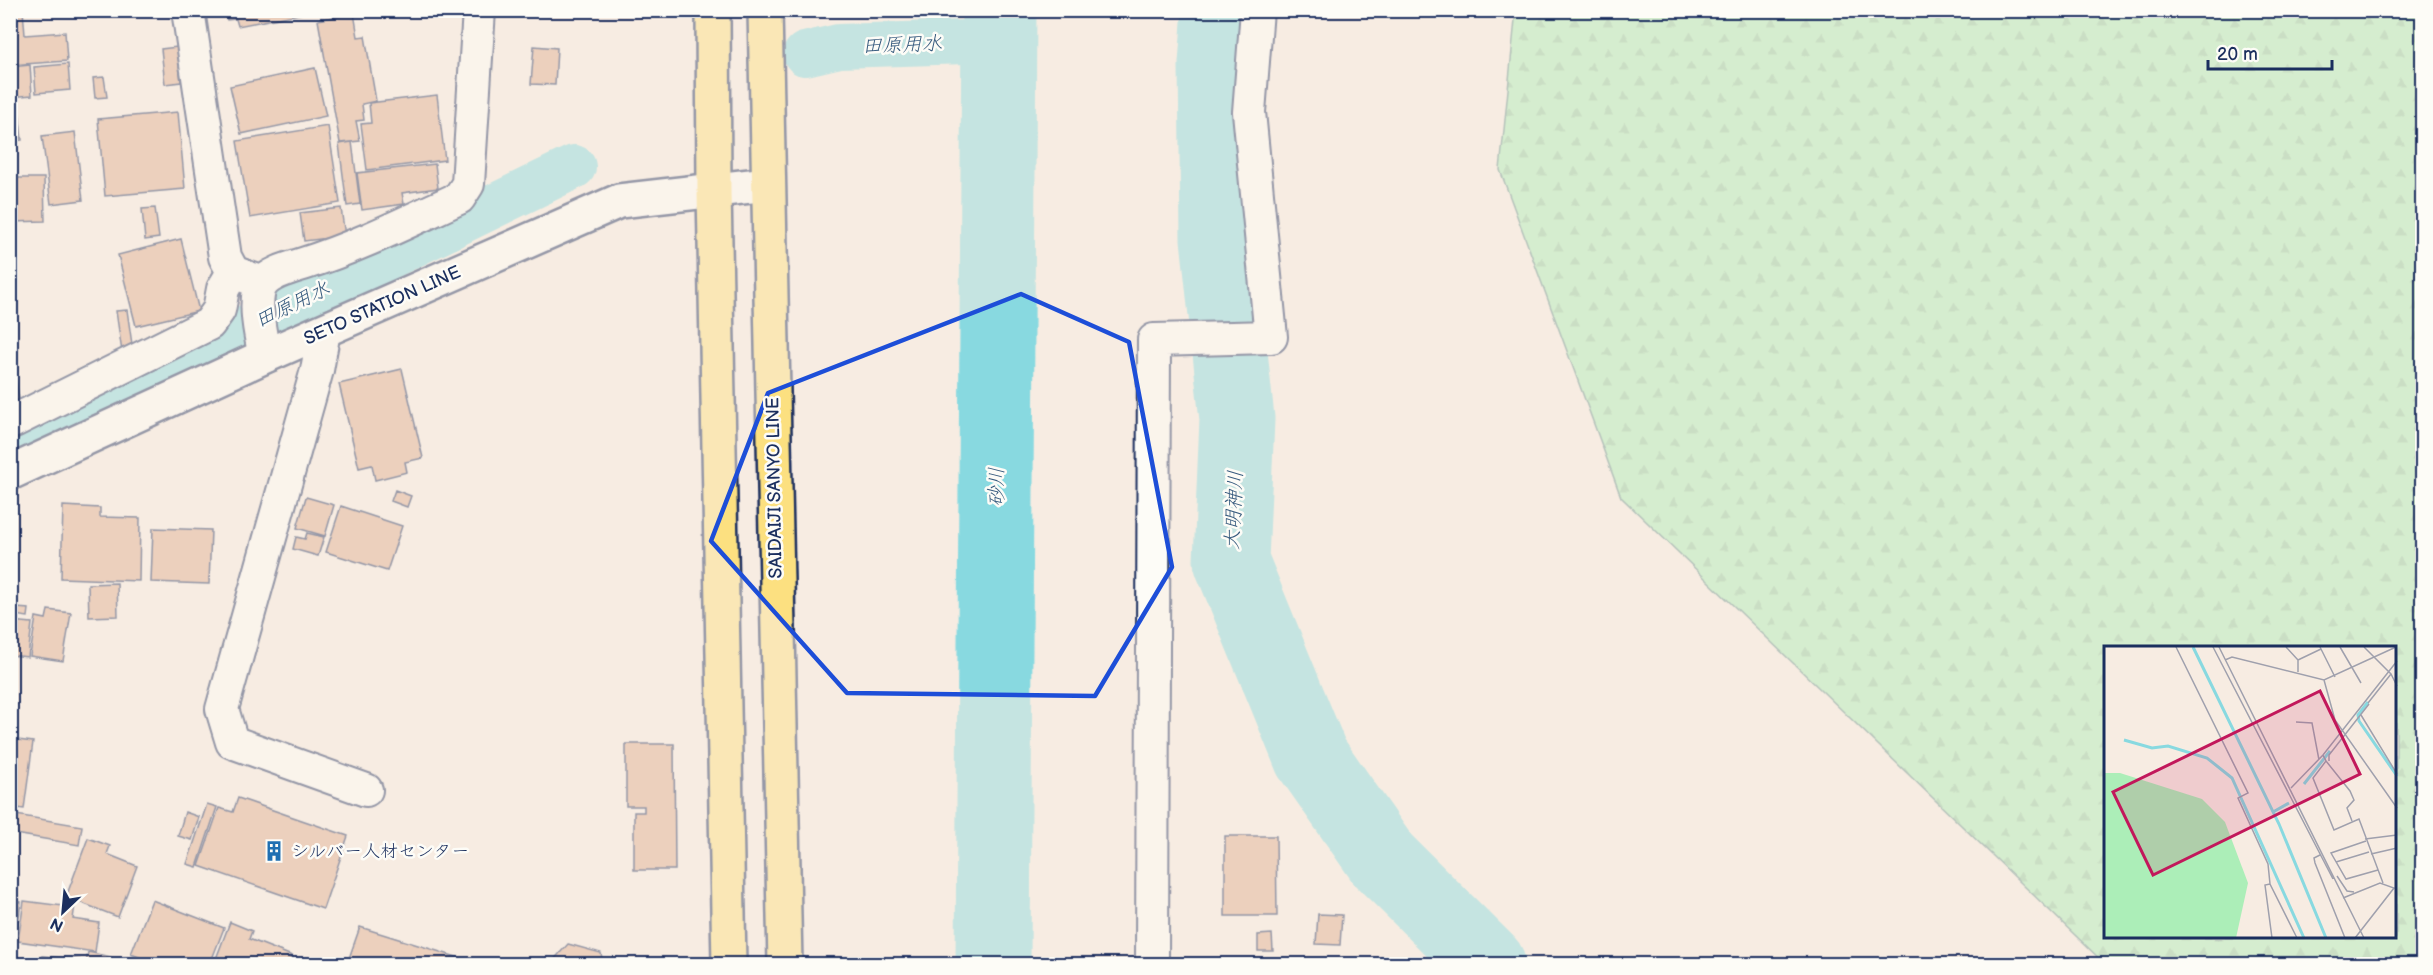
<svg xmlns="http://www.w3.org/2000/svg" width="2433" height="975" font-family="'Balsamiq Sans','Klee One',sans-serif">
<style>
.forest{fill:url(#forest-firs);stroke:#648e8b;stroke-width:1.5;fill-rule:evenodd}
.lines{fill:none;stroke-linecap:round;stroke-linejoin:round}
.canal{stroke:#88d9e0;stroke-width:44}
.river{stroke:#88d9e0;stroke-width:75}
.building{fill:#dead90;stroke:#1b2f5e;stroke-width:1.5}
.street-casing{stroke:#1b2f5e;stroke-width:36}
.secondary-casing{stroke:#1b2f5e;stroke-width:38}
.primary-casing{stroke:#1b2f5e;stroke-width:38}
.street{stroke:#fdfcf7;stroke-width:32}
.secondary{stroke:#fdfcf7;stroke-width:33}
.primary{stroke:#fce080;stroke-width:33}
.marked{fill:none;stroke:#1d4ed8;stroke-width:4.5;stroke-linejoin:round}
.labels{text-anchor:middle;stroke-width:5;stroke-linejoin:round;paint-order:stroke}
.street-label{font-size:18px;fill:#1b2f5e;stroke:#fdfcf7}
.poi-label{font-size:18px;fill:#1b2f5e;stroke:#fdfcf7;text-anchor:start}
.water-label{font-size:20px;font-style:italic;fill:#365a7e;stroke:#fdfcf7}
.inset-river{fill:none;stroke:#88d9e0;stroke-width:3}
.inset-road{fill:none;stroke:#9fa0ad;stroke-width:1.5}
.view{fill:#c2185b;fill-opacity:0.15;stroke:#c2185b;stroke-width:3}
.inset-edge{fill:none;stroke:#1b2f5e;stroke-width:3}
</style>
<defs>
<pattern id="forest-firs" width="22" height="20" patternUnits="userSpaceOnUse" patternTransform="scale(1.5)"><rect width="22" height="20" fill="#aceeb8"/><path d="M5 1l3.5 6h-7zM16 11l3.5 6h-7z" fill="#93cca1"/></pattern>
</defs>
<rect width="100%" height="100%" fill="#f7ece2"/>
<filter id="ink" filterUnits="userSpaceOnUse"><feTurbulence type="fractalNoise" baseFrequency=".0167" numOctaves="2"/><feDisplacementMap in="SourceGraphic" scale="12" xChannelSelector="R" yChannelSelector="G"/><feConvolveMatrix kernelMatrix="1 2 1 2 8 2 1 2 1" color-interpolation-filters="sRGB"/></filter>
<g filter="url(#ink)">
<!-- forest -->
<path class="forest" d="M 1516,10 L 2422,11 L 2422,964 L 2105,964 L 1621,497 L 1500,170 ZM 2106,648 L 2396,648 L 2396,938 L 2106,938 Z"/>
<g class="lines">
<!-- canal -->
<path class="canal" d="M 805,54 L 839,46 L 999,41
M 10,442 L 574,167"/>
<!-- river -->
<path class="river" d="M 1220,10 L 1216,64 L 1218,238 L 1237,419 L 1231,561 L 1311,757 L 1383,860 L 1488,964
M 993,964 L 999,10"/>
</g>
<!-- building -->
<path class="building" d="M 10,10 L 23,10 L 25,35 L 65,32 L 67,61 L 10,65 Z
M 225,10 L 303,10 L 304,13 L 238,26 L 236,19 L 227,20 Z
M 354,13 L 358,37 L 365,36 L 376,101 L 362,104 L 364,120 L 356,121 L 360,141 L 340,143 L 318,20 Z
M 534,46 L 557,48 L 555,85 L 531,84 Z
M 177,47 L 181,82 L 165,84 L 161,49 Z
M 68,64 L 70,90 L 36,93 L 34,67 Z
M 30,65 L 32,95 L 10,97 L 10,67 Z
M 315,68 L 326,116 L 241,134 L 230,86 Z
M 104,77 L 107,97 L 95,98 L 93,78 Z
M 437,95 L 445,160 L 367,170 L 361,124 L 371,123 L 369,103 Z
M 19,110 L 22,140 L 10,141 L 10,111 Z
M 178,112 L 185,189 L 105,196 L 98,119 Z
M 328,126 L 340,203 L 250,218 L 237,141 Z
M 75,132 L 83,200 L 51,204 L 42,136 Z
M 352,142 L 360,204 L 347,206 L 339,144 Z
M 435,164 L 438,188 L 402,193 L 404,204 L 362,210 L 357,173 Z
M 10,178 L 44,178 L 45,221 L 10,222 Z
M 155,208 L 159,238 L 145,240 L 142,209 Z
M 341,208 L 345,236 L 304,241 L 300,213 Z
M 181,239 L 199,311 L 136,326 L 118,255 Z
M 127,310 L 133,351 L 122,352 L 116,311 Z
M 10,337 L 20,406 L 10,407 Z
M 402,369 L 423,458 L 405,462 L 407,472 L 375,480 L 372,465 L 359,468 L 339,384 Z
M 395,490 L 411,496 L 407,507 L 391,501 Z
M 306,497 L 334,505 L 325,536 L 297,528 Z
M 63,506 L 100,508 L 100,517 L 140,518 L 139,581 L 61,578 Z
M 341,506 L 402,526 L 387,571 L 326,552 Z
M 153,528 L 211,530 L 209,584 L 151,582 Z
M 307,533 L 324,537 L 318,556 L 293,549 L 296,537 L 305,539 Z
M 117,583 L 118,616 L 89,617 L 88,584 Z
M 16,608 L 29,609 L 28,617 L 14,615 Z
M 48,610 L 71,613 L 63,661 L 30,656 L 36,617 L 46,619 Z
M 10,621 L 32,623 L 28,657 L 10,655 Z
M 10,739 L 33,742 L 24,809 L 10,807 Z
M 626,744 L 674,744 L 675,870 L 634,870 L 634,812 L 644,812 L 644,806 L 626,806 Z
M 238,798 L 348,836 L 323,909 L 199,866 L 219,808 L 233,812 Z
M 207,804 L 217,807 L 197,867 L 187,864 Z
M 185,812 L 199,817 L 192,840 L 178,836 Z
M 10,814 L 82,826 L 79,845 L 10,833 Z
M 1225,836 L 1276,836 L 1277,916 L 1225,916 Z
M 88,838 L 110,846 L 107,854 L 137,866 L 118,917 L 66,897 Z
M 152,900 L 224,928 L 210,964 L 158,964 L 131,954 Z
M 10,901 L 21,902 L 16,938 L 10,938 Z
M 24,901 L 63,906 L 64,904 L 75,905 L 73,919 L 99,923 L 95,952 L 18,941 Z
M 1318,914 L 1342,915 L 1340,945 L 1316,944 Z
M 230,922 L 252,931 L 249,939 L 292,956 L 288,964 L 214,964 Z
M 360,927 L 479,964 L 347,964 Z
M 1272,934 L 1273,951 L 1258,951 L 1258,935 Z
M 568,944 L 601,953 L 603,964 L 550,964 Z
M 88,952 L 111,957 L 110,964 L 86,964 Z
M 42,956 L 80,960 L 79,964 L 41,964 Z"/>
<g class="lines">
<!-- street casing -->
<g class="street-casing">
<path id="street" d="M 188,10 L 225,257 L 233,272 L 263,283
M 324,331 L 317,370 L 222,709 L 232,742 L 366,790
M 265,356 C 261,339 252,299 262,284 C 270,273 290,268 303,264 C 357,247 407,222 459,198 L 468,184 L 479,10
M 10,423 L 209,324 L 219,310 L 223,289 L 233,272
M 1152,964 L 1154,340 L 1271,337 L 1249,112 L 1257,10"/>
</g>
<!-- secondary casing -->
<g class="secondary-casing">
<path id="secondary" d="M 10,473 L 265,356 L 619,201 L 768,184"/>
</g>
<!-- primary casing -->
<g class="primary-casing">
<path id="primary" d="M 713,10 L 714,191 L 729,964
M 765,10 L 785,964"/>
</g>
<!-- street -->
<use href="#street" class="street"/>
<!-- secondary -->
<use href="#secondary" class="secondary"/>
<!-- primary -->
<use href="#primary" class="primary"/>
</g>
</g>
<!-- marked area -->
<path d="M0 0H2433V975H0ZM 1021,294 L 1129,342 L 1172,567 L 1095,696 L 847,693 L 711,541 L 768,393 Z" fill="#f7ece2" fill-opacity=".55" fill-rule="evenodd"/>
<path class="marked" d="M 1021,294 L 1129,342 L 1172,567 L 1095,696 L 847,693 L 711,541 L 768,393 Z"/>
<!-- icons -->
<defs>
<g id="building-bare" transform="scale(1.62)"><path d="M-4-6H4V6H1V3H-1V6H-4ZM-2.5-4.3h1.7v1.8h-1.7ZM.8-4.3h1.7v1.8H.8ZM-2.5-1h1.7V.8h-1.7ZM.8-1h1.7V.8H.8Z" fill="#1f6fb2" stroke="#fdfcf7" stroke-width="2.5" paint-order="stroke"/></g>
</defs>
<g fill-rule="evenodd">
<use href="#building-bare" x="274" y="851"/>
</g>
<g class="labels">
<!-- street labels -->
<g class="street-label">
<text transform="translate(382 305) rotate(-24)" y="6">SETO STATION LINE</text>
<text transform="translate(774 488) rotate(-91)" y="6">SAIDAIJI SANYO LINE</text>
</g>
<!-- poi labels -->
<g class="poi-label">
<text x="291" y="857">シルバー人材センター</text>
</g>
<!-- water labels -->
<g class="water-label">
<text transform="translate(902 44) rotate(-2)" y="7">田原用水</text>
<text transform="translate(292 304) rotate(-26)" y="7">田原用水</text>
<text transform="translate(996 487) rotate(-90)" y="7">砂川</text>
<text transform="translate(1233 510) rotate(-87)" y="7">大明神川</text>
</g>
</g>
<!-- overview -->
<g transform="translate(2104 646)">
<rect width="292" height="292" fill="#f7ece2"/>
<path d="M 0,127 L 16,127 L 98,153 L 121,176 L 144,237 L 132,292 L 0,292 Z" fill="#aceeb8"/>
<path class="inset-river" d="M 89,1 L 175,178 L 222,292M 264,56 L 254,69 L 255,75 L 293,130M 20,94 L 48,102 L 64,100 L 103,112 L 128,132 L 200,292M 200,138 L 226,105M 169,166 L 185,157"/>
<path class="inset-road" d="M 72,1 L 144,147 L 134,152 L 164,218 L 166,238 L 193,292M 109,1 L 229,233M 115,1 L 260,292M 182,1 L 194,14 L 194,26M 216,1 L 231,31M 236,1 L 257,37M 260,1 L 287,28 L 293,40M 121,14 L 128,11 L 220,34 L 292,1M 194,14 L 217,3M 220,34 L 231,74 L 293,162M 264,57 L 287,28M 257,69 L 293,128M 192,76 L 208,77 L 215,114M 219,109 L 222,115 L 209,132 L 230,184 L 255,173 L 279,237M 222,115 L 246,145 L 250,154 L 243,162 L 248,175M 225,115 L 225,109 L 265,58M 187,142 L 219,109 L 293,15M 261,193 L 293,189M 262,195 L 227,207 L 242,233 L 274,224M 267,208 L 293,202M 216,209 L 210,212 L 211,217 L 241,292M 232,216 L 265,206M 233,230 L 243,245 L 250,246M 166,238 L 161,239 L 168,292M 239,252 L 276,237 L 290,242 L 251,292"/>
<path class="view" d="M 216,45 L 256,128 L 49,229 L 9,146 Z"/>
<rect width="292" height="292" class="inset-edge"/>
</g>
<!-- margin -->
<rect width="2433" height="975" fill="none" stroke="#fdfcf7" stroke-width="36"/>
<rect x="18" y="18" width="2397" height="939" fill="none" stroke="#1b2f5e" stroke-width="2" filter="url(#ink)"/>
<!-- north arrow -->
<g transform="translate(63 912) rotate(206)" stroke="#fdfcf7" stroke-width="4.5" paint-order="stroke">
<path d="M0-4.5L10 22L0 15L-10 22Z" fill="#1b2f5e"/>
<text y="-9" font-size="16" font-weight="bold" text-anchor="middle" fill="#1b2f5e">N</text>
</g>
<!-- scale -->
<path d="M2208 60v9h124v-9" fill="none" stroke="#1b2f5e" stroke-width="3"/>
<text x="2217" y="60" font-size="18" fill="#1b2f5e" stroke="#fdfcf7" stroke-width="4.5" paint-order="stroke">20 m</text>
</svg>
